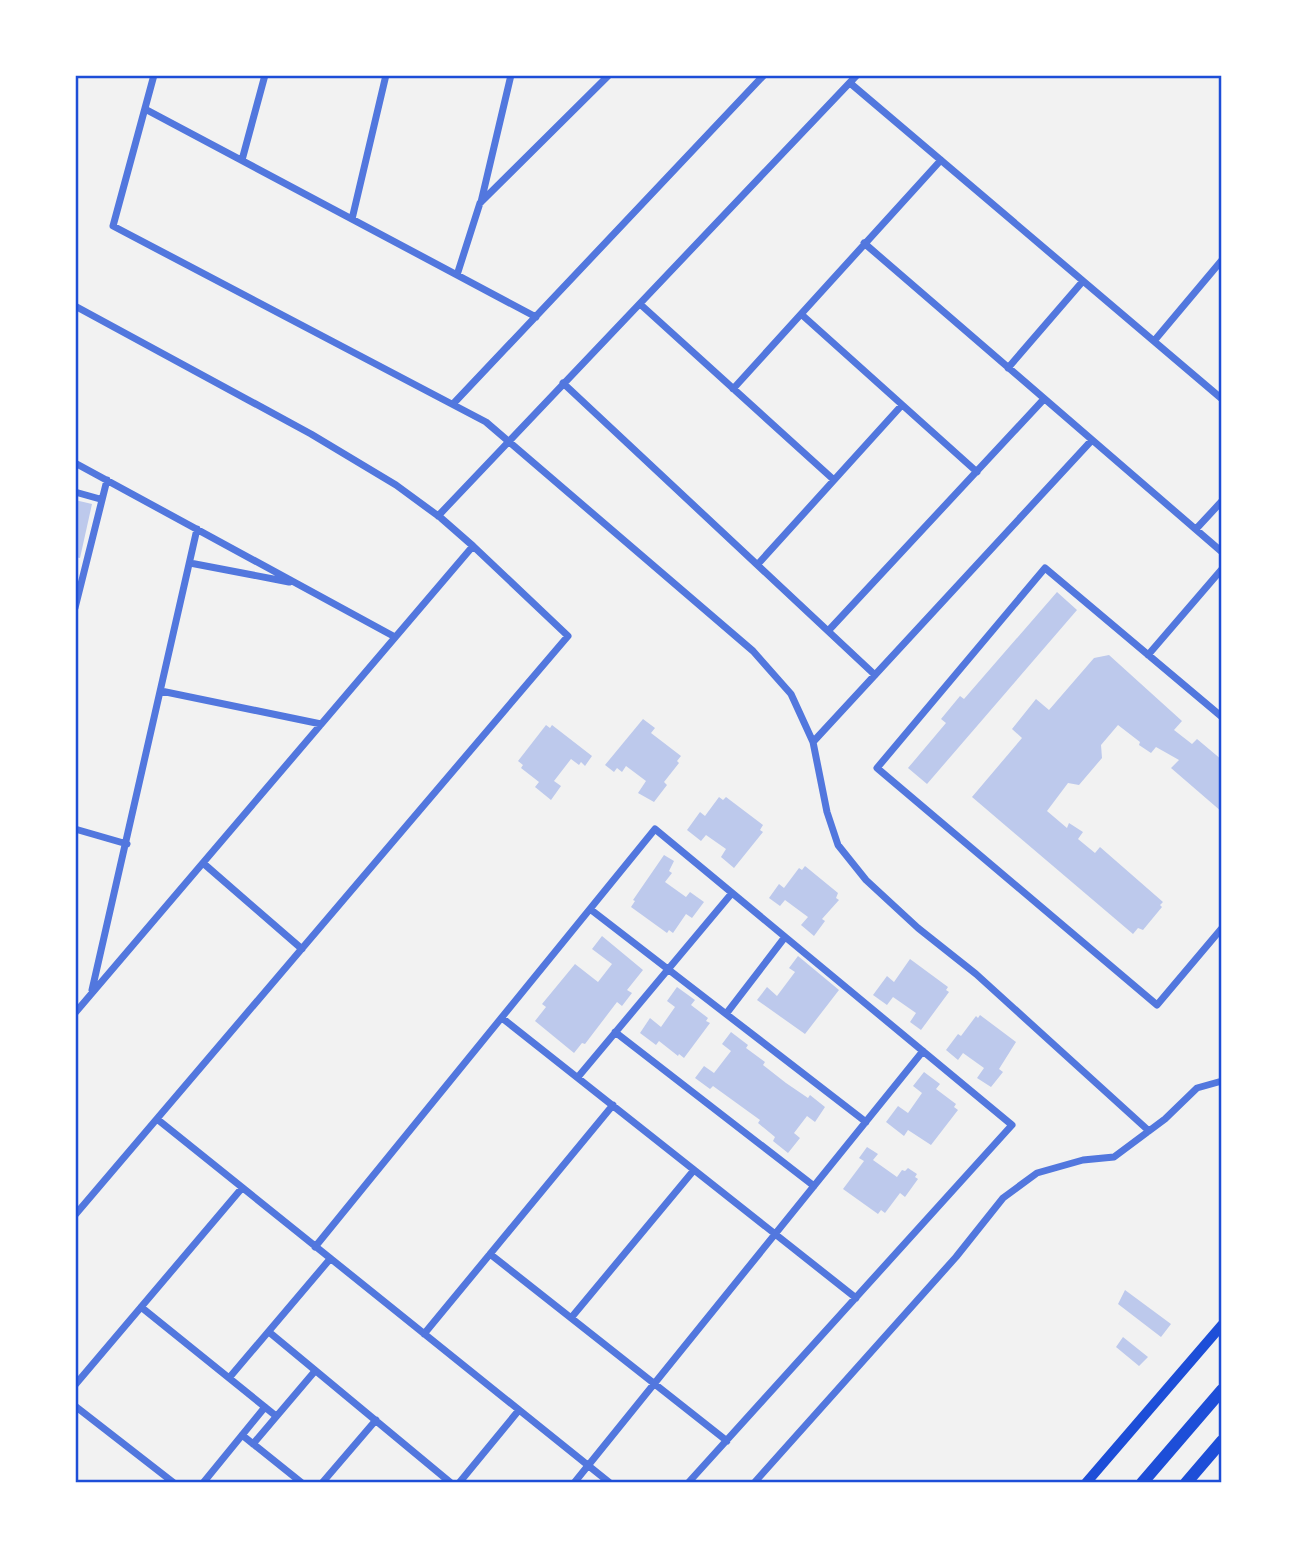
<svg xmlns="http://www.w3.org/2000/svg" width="1297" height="1558" font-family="Roboto,sans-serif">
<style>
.building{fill:#bdc9ec}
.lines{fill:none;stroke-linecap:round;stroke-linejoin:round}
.minor{stroke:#5277de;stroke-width:7}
.secondary{stroke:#1d4ed8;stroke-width:10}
.trunk{stroke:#1d4ed8;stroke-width:12}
.neatline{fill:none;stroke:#1d4ed8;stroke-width:2.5}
</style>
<rect width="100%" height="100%" fill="#f2f2f2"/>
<!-- building -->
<path class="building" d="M 75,500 L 92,504 L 80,558 L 75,557 Z
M 1057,592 L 1077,610 L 927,784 L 908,768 L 946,723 L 941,719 L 960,696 L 964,699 Z
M 1109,655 L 1182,721 L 1174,730 L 1192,744 L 1197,739 L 1222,760 L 1222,812 L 1171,768 L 1179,760 L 1156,747 L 1151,753 L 1139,745 L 1140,742 L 1118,725 L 1101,745 L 1102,758 L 1079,785 L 1068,783 L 1047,811 L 1067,828 L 1069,823 L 1083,832 L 1078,839 L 1095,853 L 1100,847 L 1163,902 L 1160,905 L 1162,907 L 1143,930 L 1138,928 L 1133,934 L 972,797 L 1022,738 L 1012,729 L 1036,699 L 1049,710 L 1094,658 Z
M 643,719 L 655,728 L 651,733 L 681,756 L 677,761 L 679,763 L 664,782 L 667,785 L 654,802 L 638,793 L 646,781 L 626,766 L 622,772 L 617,768 L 614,772 L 605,765 Z
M 546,725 L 550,728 L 552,725 L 592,756 L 585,766 L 581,762 L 579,765 L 571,759 L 554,781 L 561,786 L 551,800 L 535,787 L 539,782 L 521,768 L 523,765 L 518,761 Z
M 719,797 L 723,800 L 726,797 L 763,825 L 760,830 L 763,832 L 734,868 L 721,857 L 726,849 L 706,835 L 701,841 L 687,830 L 700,812 L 705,816 Z
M 664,855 L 674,861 L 669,871 L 672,873 L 665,882 L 686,897 L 690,892 L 704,902 L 692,918 L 686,914 L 673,933 L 669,930 L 667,933 L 631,907 L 635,901 L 633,900 Z
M 805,866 L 838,893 L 836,898 L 839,900 L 822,919 L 825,921 L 814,936 L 801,925 L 808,917 L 785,900 L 780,906 L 769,898 L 779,884 L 784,888 L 799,868 L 802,870 Z
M 602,936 L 643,970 L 627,990 L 632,993 L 622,1006 L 617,1002 L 585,1044 L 582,1043 L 574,1053 L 535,1021 L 546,1007 L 542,1004 L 575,964 L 598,982 L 612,964 L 592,949 Z
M 798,956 L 839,990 L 805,1034 L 757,1000 L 767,987 L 777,996 L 795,972 L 789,968 Z
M 910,959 L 948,987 L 946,990 L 949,992 L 921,1030 L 910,1022 L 916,1013 L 893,997 L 887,1005 L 873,995 L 887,976 L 894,982 Z
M 677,987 L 695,1000 L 691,1005 L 708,1018 L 706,1021 L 710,1023 L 684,1058 L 679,1054 L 678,1056 L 659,1041 L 656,1045 L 640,1033 L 650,1018 L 661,1027 L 675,1007 L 667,1001 Z
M 980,1015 L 1016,1042 L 999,1069 L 1003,1072 L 991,1087 L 977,1078 L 984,1068 L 963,1053 L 958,1060 L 946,1050 L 958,1034 L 961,1036 L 976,1016 L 978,1018 Z
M 731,1032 L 748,1045 L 746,1048 L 765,1062 L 763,1065 L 786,1083 L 808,1098 L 810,1095 L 825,1107 L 815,1122 L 807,1116 L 794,1133 L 800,1138 L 788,1153 L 773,1141 L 775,1137 L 758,1123 L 760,1120 L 713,1086 L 710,1089 L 695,1078 L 704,1066 L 714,1073 L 731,1051 L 722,1044 Z
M 924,1072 L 940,1084 L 936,1089 L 956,1104 L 954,1107 L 958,1110 L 931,1145 L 908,1130 L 904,1136 L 886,1122 L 898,1106 L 908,1113 L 922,1093 L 913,1086 Z
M 867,1147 L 878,1154 L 873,1160 L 897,1177 L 902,1170 L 905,1171 L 908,1168 L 917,1174 L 915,1177 L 918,1179 L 905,1197 L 900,1193 L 885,1213 L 881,1210 L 878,1214 L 843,1189 L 864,1161 L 859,1158 Z
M 1125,1290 L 1171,1324 L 1161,1337 L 1118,1304 Z
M 1123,1337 L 1148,1357 L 1139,1366 L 1116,1347 Z"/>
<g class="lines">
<!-- minor -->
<path class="minor" d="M 154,75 L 113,226 L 486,422 L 753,651 L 791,694 L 813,742 L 827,812 L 838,845 L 866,880 L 918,928 L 976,974 L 1149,1131
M 850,83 L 1222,399
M 145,109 L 536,317
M 242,160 L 265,75
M 481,202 L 511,75
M 352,219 L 386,75
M 864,243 L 1222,552
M 457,275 L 480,203 L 609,75
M 640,304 L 834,480
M 75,306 L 311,434 L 396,485 L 441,518 L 473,546 L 568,636 L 75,1215
M 801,314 L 977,472
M 1154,341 L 1222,260
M 1008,368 L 1083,281
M 563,383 L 875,675
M 733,389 L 941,160
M 453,404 L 764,75
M 75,463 L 395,637
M 75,492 L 100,499
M 438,516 L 857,75
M 1196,529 L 1222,501
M 190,563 L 289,582
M 758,564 L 902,405
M 75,608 L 107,480
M 829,630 L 1044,399
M 1148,655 L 1222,569
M 161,691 L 321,724
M 1222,717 L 1045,568 L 877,768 L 1157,1005 L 1222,928
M 813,742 L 1092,440
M 75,829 L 127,844
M 203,863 L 302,949
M 590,909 L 866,1122
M 92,990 L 197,529
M 75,1013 L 473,546
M 726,1014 L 785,937
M 502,1018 L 856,1298
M 615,1032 L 814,1186
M 578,1077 L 732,893
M 157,1119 L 610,1483
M 315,1247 L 655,829 L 1012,1125 L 688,1483
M 490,1254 L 727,1441
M 141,1307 L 276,1416
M 571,1318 L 694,1170
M 269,1332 L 451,1483
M 424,1334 L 613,1105
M 229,1378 L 330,1259
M 75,1385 L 242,1188
M 75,1406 L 174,1483
M 242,1435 L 302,1483
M 253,1444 L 315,1371
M 203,1483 L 265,1407
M 322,1483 L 376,1420
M 459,1483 L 519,1410
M 574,1483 L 923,1051
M 754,1483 L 956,1257 L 1003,1198 L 1037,1173 L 1083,1160 L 1114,1157 L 1165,1119 L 1197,1088 L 1222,1081"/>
<!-- secondary -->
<path class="secondary" d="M 1086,1483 L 1222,1325"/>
<!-- trunk -->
<path class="trunk" d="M 1142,1483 L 1222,1390
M 1186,1483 L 1222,1441"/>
</g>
<!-- border -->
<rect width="1297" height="1558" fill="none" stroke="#ffffff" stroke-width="154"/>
<rect x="77" y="77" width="1143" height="1404" class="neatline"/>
</svg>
